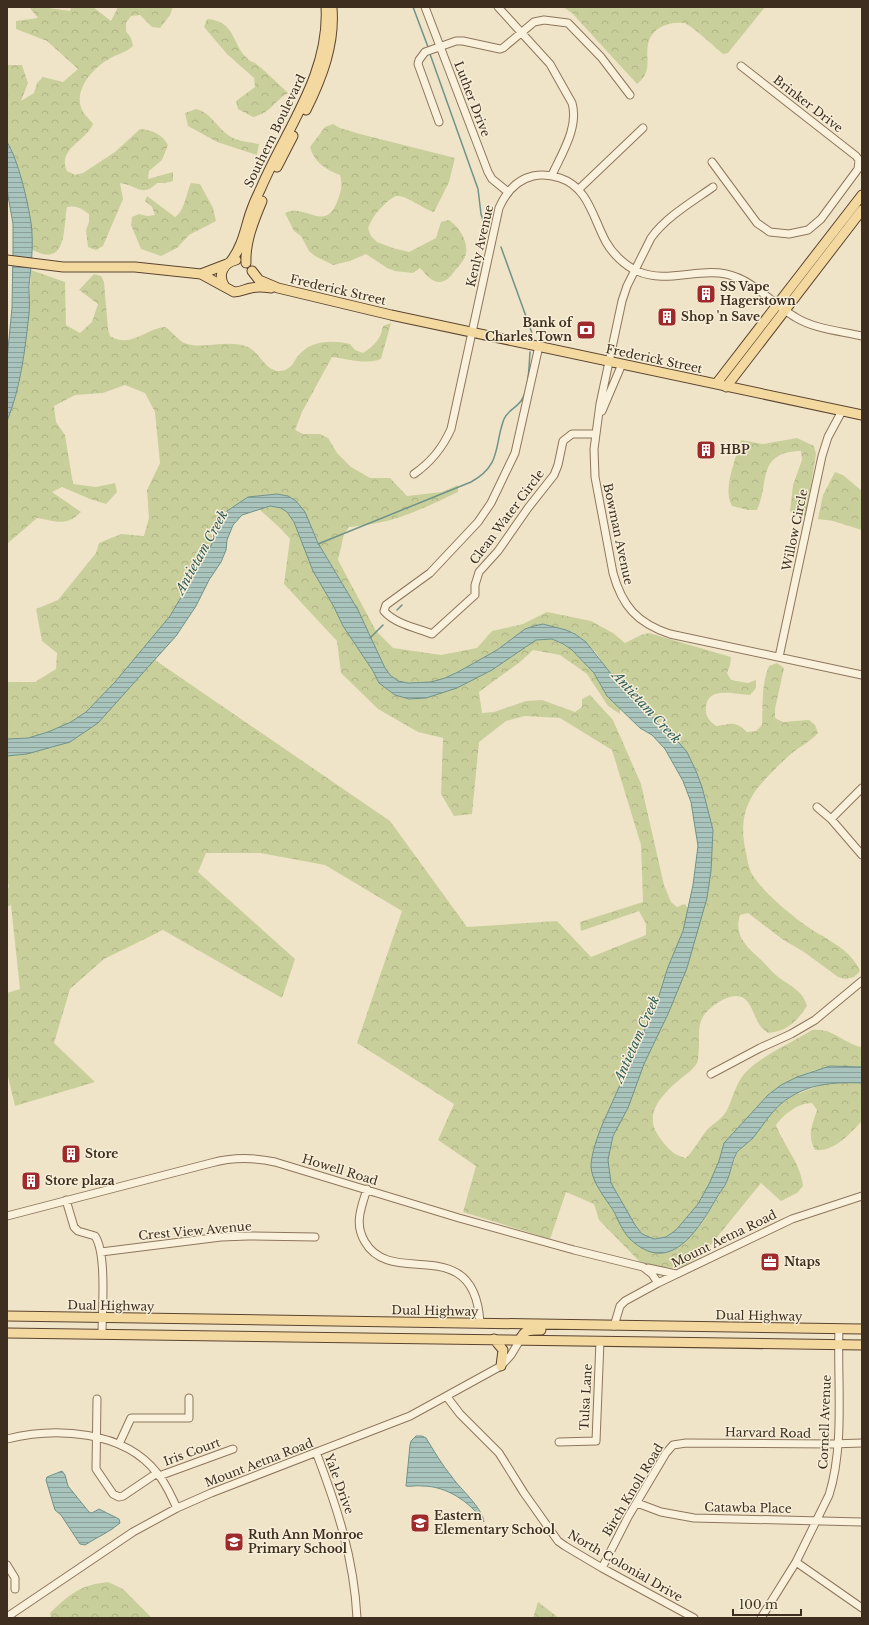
<svg xmlns="http://www.w3.org/2000/svg" width="869" height="1625" font-family="'Libre Baskerville',serif">
<style>
.forest{fill:url(#forest-crowns)}
.water{fill:url(#water-rules);stroke:#6f938a}
.lines{fill:none;stroke-linecap:round;stroke-linejoin:round}
.stream{stroke:#6f938a;stroke-width:1.5}
.minor-casing{stroke:#8d765c;stroke-width:9}
.major-casing{stroke:#5b4430;stroke-width:11}
.minor{stroke:#faf1dc;stroke-width:7}
.major{stroke:#f3d9a0;stroke-width:9}
.labels{text-anchor:middle;stroke-width:3;stroke-linejoin:round;paint-order:stroke}
.street-label{font-size:12px;fill:#3d2e20;stroke:#f7eed8}
.poi-label{font-size:12px;font-weight:bold;fill:#3d2e20;stroke:#f7eed8;text-anchor:start}
.water-label{font-size:13px;font-style:italic;fill:#2f5d5a;stroke:#f7eed8}
</style>
<defs>
<pattern id="forest-crowns" width="20" height="18" patternUnits="userSpaceOnUse"><rect width="20" height="18" fill="#c9cf9b"/><path d="M2 6a3 3 0 1 1 6 0M12 15a3 3 0 1 1 6 0" fill="none" stroke="#aeb285"/></pattern>
<pattern id="water-rules" width="6" height="5" patternUnits="userSpaceOnUse"><rect width="6" height="5" fill="#a9c4bc"/><path d="M0 2.5h6" fill="none" stroke="#8ba098"/></pattern>
</defs>
<rect width="100%" height="100%" fill="#f0e4c8"/>
<!-- forest -->
<path class="forest" d="M 29,7 L 42,7 L 70,11 L 71,7 L 93,7 L 111,21 L 118,7 L 173,7 L 170,15 L 160,28 L 152,27 L 140,15 L 131,16 L 126,23 L 126,31 L 131,38 L 133,46 C 126,53 117,54 109,59 C 93,68 73,90 82,110 C 84,115 90,119 93,124 C 85,142 57,149 67,171 L 75,175 L 83,173 L 115,152 L 140,129 C 152,130 162,134 168,145 L 162,160 L 149,171 L 148,179 L 173,172 L 173,181 L 165,183 L 157,183 C 143,198 136,185 120,183 L 123,199 L 103,246 L 96,250 L 88,247 L 86,230 L 89,222 L 89,214 C 81,208 76,205 67,207 C 63,227 68,270 31,249 L 31,223 L 18,167 L 11,148 L 7,142 L 7,65 L 22,65 L 28,83 L 21,101 L 34,93 L 37,83 L 43,77 L 63,82 L 78,69 L 47,41 L 16,29 L 16,21 L 38,18 Z
M 563,7 L 765,7 L 728,53 L 723,54 C 716,48 691,25 684,23 C 676,22 670,23 663,26 C 655,30 650,35 648,44 C 645,61 653,71 637,84 L 572,13 Z
M 207,19 C 236,21 232,45 247,58 C 249,61 253,62 255,63 C 267,72 277,83 288,93 C 274,101 271,113 253,117 L 238,109 L 236,101 L 255,87 L 254,78 L 227,54 L 204,27 Z
M 196,109 C 210,112 216,126 228,135 C 236,141 248,142 259,144 L 257,155 L 217,142 L 188,126 L 185,113 Z
M 333,124 L 340,128 L 360,134 L 455,158 L 449,182 L 434,212 C 423,209 406,195 397,196 C 392,197 387,202 384,205 C 376,212 372,219 368,228 L 371,236 L 377,242 L 393,248 L 409,252 L 436,238 L 441,222 L 449,220 C 461,228 473,248 462,262 C 460,265 458,267 456,269 C 452,275 447,282 439,282 C 431,282 425,273 420,268 L 413,273 L 395,271 L 387,268 L 366,254 L 350,261 L 333,265 L 315,256 L 309,251 L 301,236 L 294,231 L 285,213 C 305,203 325,233 337,202 C 341,192 343,185 340,175 C 326,170 314,162 310,147 L 325,127 Z
M 191,183 L 200,184 L 213,208 L 216,221 L 189,235 L 177,248 L 161,256 L 141,249 L 131,225 L 132,217 L 139,214 L 147,216 L 155,215 L 152,207 L 145,201 L 147,196 L 175,217 C 185,211 186,193 191,183 Z
M 31,270 L 65,282 L 66,325 L 80,333 L 92,322 L 98,304 L 79,290 L 94,274 L 101,276 L 104,282 L 108,329 L 110,336 C 131,349 146,328 165,327 C 173,332 179,342 187,344 C 207,349 229,339 248,347 C 261,353 267,376 285,370 C 291,368 294,362 297,357 C 311,340 330,340 350,344 L 355,350 L 363,353 C 374,346 381,339 383,326 L 391,323 L 381,359 C 365,365 348,359 332,357 L 302,412 L 295,430 L 303,434 L 320,434 L 328,438 L 337,453 L 351,467 L 370,478 L 390,478 L 407,496 L 442,492 L 458,485 L 458,492 C 432,504 405,518 377,523 C 368,525 358,526 349,527 L 344,534 L 338,560 L 376,631 L 393,648 L 441,655 L 477,648 L 492,631 L 523,624 L 547,612 L 591,621 L 613,633 L 625,643 L 641,635 L 649,633 L 731,657 L 730,665 L 727,673 L 731,680 L 748,683 L 756,680 L 756,688 L 750,695 C 736,695 707,685 706,708 C 705,717 710,721 716,726 C 733,724 734,720 747,732 L 756,731 L 762,725 C 763,705 761,685 769,666 L 777,663 L 784,668 L 775,709 L 775,718 L 783,722 L 809,720 L 815,725 L 818,733 C 811,741 801,746 792,753 C 780,764 766,777 756,790 C 743,809 741,826 745,848 C 747,856 748,867 752,874 C 763,893 803,926 823,936 C 837,945 853,954 860,971 L 854,977 L 846,979 L 838,977 L 804,952 L 782,939 L 748,913 L 740,915 C 734,935 745,945 759,958 C 765,963 770,970 777,976 C 788,985 803,990 807,1006 C 796,1022 788,1031 768,1033 C 764,1030 760,1027 758,1022 C 752,1012 750,996 736,996 C 729,996 722,1000 716,1004 C 697,1017 699,1027 699,1048 C 698,1053 699,1059 697,1063 C 693,1070 685,1075 679,1080 C 661,1096 642,1115 660,1138 C 668,1149 673,1155 686,1158 C 694,1150 699,1140 706,1131 C 712,1124 721,1120 726,1112 C 733,1099 735,1084 745,1073 C 759,1057 793,1042 812,1030 C 833,1027 844,1044 862,1047 L 862,1067 L 851,1066 L 815,1070 L 781,1085 L 768,1095 L 724,1143 L 719,1161 L 709,1184 L 698,1204 L 676,1230 L 666,1237 L 654,1239 L 642,1234 L 635,1225 L 611,1183 L 608,1160 L 609,1150 L 613,1136 L 628,1108 L 644,1063 L 668,1014 L 687,968 L 707,898 L 711,871 L 713,830 L 702,787 L 638,703 L 607,670 L 597,654 L 586,642 L 575,634 L 566,630 L 556,627 L 525,629 L 497,650 L 458,672 L 445,678 L 431,682 L 408,683 L 398,681 L 390,675 L 385,668 L 358,610 L 318,543 L 305,512 L 248,497 L 227,511 L 210,548 L 170,616 L 115,682 L 86,712 L 71,722 L 48,732 L 28,738 L 7,739 L 7,682 L 35,682 L 56,669 L 57,653 L 42,641 L 36,609 L 58,600 L 96,553 L 99,543 L 121,534 L 144,536 L 149,518 L 147,490 L 160,463 L 155,412 L 145,393 L 125,385 L 103,393 L 75,395 L 54,406 L 56,422 L 65,435 L 73,484 L 96,487 L 115,483 L 117,492 L 106,504 L 90,499 L 62,487 L 52,492 L 81,512 C 66,527 56,521 37,518 L 7,544 L 7,421 L 19,383 L 23,361 L 29,313 Z
M 797,438 L 814,446 L 816,454 L 806,516 L 796,517 L 790,511 L 793,485 L 802,460 L 801,451 C 756,452 770,482 757,510 L 748,510 L 732,506 C 722,489 736,459 741,440 L 763,444 Z
M 835,472 L 843,475 L 862,491 L 862,530 L 833,521 L 818,519 L 823,495 Z
M 270,506 L 281,508 L 287,512 L 294,522 L 313,571 L 334,607 L 343,626 L 373,671 L 379,683 L 395,695 L 409,699 L 478,677 L 492,670 L 536,640 L 552,639 L 572,650 L 594,673 L 607,696 L 620,708 L 620,714 L 608,706 L 587,674 L 560,655 L 533,650 L 520,662 L 479,692 L 482,713 L 494,712 L 526,701 L 542,700 L 575,712 L 582,707 L 582,699 L 590,695 L 613,720 L 641,784 L 664,885 L 671,902 L 677,907 L 685,904 L 689,910 L 683,931 L 668,967 L 657,1002 L 603,1123 L 597,1138 L 591,1167 L 594,1177 L 625,1232 L 650,1251 L 665,1253 L 672,1251 L 683,1244 L 702,1223 L 727,1182 L 737,1153 L 752,1139 L 768,1117 L 779,1106 L 792,1096 L 823,1084 L 839,1082 L 862,1083 L 862,1121 C 849,1134 835,1152 815,1150 C 807,1135 812,1126 817,1110 L 812,1103 C 798,1103 784,1114 776,1125 C 784,1146 801,1164 803,1186 L 797,1193 L 781,1201 L 761,1183 L 705,1252 L 683,1267 L 675,1268 L 658,1267 L 641,1263 L 599,1220 L 594,1204 L 566,1192 L 550,1239 L 463,1212 L 476,1166 L 438,1140 L 454,1104 L 357,1043 L 402,911 L 325,865 L 260,853 L 206,853 L 198,872 L 295,959 L 282,998 L 163,930 L 104,959 L 70,989 L 54,1043 L 95,1082 L 15,1106 L 7,1072 L 7,993 L 20,989 L 11,905 L 7,907 L 7,889 L 9,887 L 7,879 L 7,756 L 27,754 L 70,742 L 98,723 L 144,670 L 155,660 L 390,821 L 467,927 L 557,921 L 591,957 L 646,935 L 646,924 L 639,911 L 581,931 L 580,922 L 643,902 L 641,845 L 612,750 L 560,718 L 525,716 L 506,721 L 479,742 L 472,814 L 454,816 L 441,794 L 443,738 L 418,732 L 378,709 L 341,673 L 337,641 L 284,584 L 290,539 L 281,529 L 259,509 Z
M 108,1582 L 123,1589 L 152,1618 L 51,1618 L 50,1613 C 70,1594 80,1585 108,1582 Z
M 538,1602 L 559,1618 L 533,1618 Z"/>
<!-- water -->
<path class="water" d="M 7,142 C 18,159 28,202 31,223 C 34,244 31,266 29,286 C 29,296 30,305 29,314 C 25,349 21,387 7,421 L 7,359 L 12,308 L 13,251 L 13,224 L 7,190 Z
M 277,494 L 288,496 L 296,501 L 305,512 L 318,543 L 358,610 L 385,668 L 390,675 L 398,681 L 408,683 L 431,682 L 445,678 L 458,672 L 497,650 L 525,629 L 534,626 L 543,624 L 566,630 L 575,634 L 586,642 L 623,689 L 674,737 L 687,752 L 696,771 L 702,787 L 713,830 L 711,871 L 707,898 L 687,968 L 668,1014 L 644,1064 L 628,1108 L 613,1136 L 608,1160 L 611,1183 L 635,1225 L 642,1234 L 654,1239 L 666,1237 L 676,1230 L 698,1204 L 709,1184 L 719,1161 L 724,1143 L 768,1095 L 781,1085 L 797,1077 L 830,1066 L 862,1067 L 862,1083 C 838,1082 813,1083 792,1096 C 774,1106 765,1123 753,1138 C 748,1143 742,1147 737,1152 C 732,1161 731,1172 727,1181 C 725,1187 719,1193 716,1199 C 698,1230 670,1277 630,1239 C 622,1231 618,1219 613,1210 C 605,1198 592,1182 591,1167 C 591,1154 598,1135 603,1123 L 657,1002 L 668,967 L 683,931 L 693,885 L 698,846 L 691,802 L 683,781 L 665,749 L 652,735 L 640,728 L 607,696 L 594,673 L 572,650 L 563,644 L 552,639 L 536,640 L 492,670 L 457,688 L 426,698 L 409,699 L 395,695 L 379,683 L 373,671 L 343,626 L 334,607 L 313,571 L 294,522 L 287,512 L 281,508 L 270,506 L 242,515 L 233,525 L 227,540 L 226,550 L 221,562 L 209,580 L 196,606 L 176,636 L 98,723 L 70,742 L 27,754 L 7,756 L 7,739 L 28,738 L 48,732 L 71,722 L 86,712 L 115,682 L 170,616 L 210,548 L 227,511 L 248,497 Z
M 416,1436 L 422,1436 L 426,1438 C 434,1451 442,1465 452,1477 C 461,1490 482,1507 484,1522 C 470,1502 447,1486 422,1486 C 417,1485 411,1487 406,1486 L 410,1445 L 411,1441 Z
M 62,1471 L 65,1475 L 68,1486 L 89,1512 L 92,1513 L 99,1509 L 119,1519 L 120,1523 C 110,1532 97,1537 85,1545 L 80,1544 L 61,1515 L 55,1510 L 46,1480 L 47,1477 Z"/>
<g class="lines">
<!-- stream -->
<path class="stream" d="M 413,7 L 428,47
M 430,54 L 478,189 L 481,214 L 486,229
M 501,247 L 532,333 L 532,338
M 318,544 L 471,482 C 502,465 494,445 504,419 C 508,410 516,408 521,401 C 529,390 529,365 530,352
M 397,610 L 402,605
M 370,638 L 383,625"/>
<!-- minor casing -->
<g class="minor-casing">
<path id="minor" d="M 425,7 L 488,172 L 492,179 L 508,192
M 498,7 L 550,64 L 572,103 C 579,127 562,153 552,175
M 439,122 L 418,64 L 419,60 L 425,52 L 456,41 L 463,41 L 500,49 L 503,48 L 534,22 L 544,20 L 568,23 L 601,57 L 630,95
M 712,162 L 757,223 L 770,232 L 789,234 L 808,230 L 821,219 L 858,169 L 859,160 L 856,156 L 741,66
M 713,187 C 692,202 666,217 651,238 L 627,286 L 622,301 L 600,404 L 594,449 L 595,477 L 613,573 C 622,606 637,623 670,634 L 862,675
M 579,189 L 643,128
M 539,346 L 515,453 L 491,503 L 478,522 L 430,573 L 386,605 L 384,611 C 395,624 417,628 432,634 L 475,595 L 475,585 L 479,572 L 498,551 L 528,508 L 554,475 L 558,465 L 563,441 L 572,434 L 595,434
M 602,411 L 622,364
M 414,474 C 431,462 442,449 451,429 L 499,208 C 506,192 516,180 533,176 C 542,174 551,175 560,178 C 588,187 593,218 606,242 C 612,253 624,265 637,271 C 666,284 696,268 726,274 C 754,280 771,303 795,317 C 814,329 840,331 862,336
M 779,657 L 822,456 L 828,437 L 842,411
M 817,807 L 831,819 L 862,855
M 831,819 L 862,788
M 711,1074 L 760,1048 L 791,1034 L 815,1020 L 862,981
M 367,1189 C 361,1208 354,1224 365,1242 C 384,1275 429,1256 457,1273 C 474,1283 479,1305 480,1323
M 66,1200 L 74,1227 L 78,1231 L 95,1236 C 107,1254 102,1311 102,1334
M 7,1216 L 211,1163 C 233,1157 252,1157 275,1162 L 459,1218 L 574,1250 L 643,1267 L 652,1274 L 658,1283
M 101,1252 L 221,1237 L 248,1236 L 315,1237
M 648,1268 L 676,1274
M 614,1326 L 620,1306 L 625,1301 L 658,1283 L 792,1219 L 862,1196
M 447,1397 L 460,1414 L 499,1453 L 524,1493 L 558,1541 L 565,1546 L 602,1568 L 694,1618
M 97,1399 L 96,1469 L 113,1494 L 119,1497 L 123,1496 L 157,1473
M 7,1439 C 55,1427 124,1430 157,1473 C 166,1483 171,1496 177,1508
M 559,1442 L 596,1441 L 600,1341
M 119,1444 L 131,1418 L 189,1418 L 189,1398
M 316,1452 C 337,1507 354,1558 357,1618
M 159,1476 L 233,1449
M 637,1503 L 661,1512 L 694,1518 L 862,1522
M 796,1562 L 862,1608
M 7,1565 L 15,1578 L 15,1589
M 602,1568 L 628,1517 L 666,1453 L 673,1445 L 686,1443 L 832,1444 L 862,1443
M 7,1617 L 133,1532 L 177,1508 L 211,1493 L 410,1416 L 501,1366 L 511,1355 L 520,1340
M 761,1618 L 796,1562 L 829,1495 C 845,1445 837,1381 839,1329"/>
</g>
<!-- major casing -->
<g class="major-casing">
<path id="major" d="M 306,110 C 322,78 335,44 332,8
M 277,167 L 293,136
M 7,260 L 63,267 L 135,267 L 201,274 L 234,292 C 241,292 245,289 251,288 C 258,286 264,287 271,288
M 231,261 C 242,247 245,230 250,214 C 253,205 257,196 261,188 C 286,129 330,74 326,7
M 246,263 C 245,242 254,220 262,201
M 252,271 L 259,280 L 278,288 L 391,315 L 862,415
M 201,274 L 227,264
M 225,287 C 217,275 223,263 236,260
M 716,384 L 862,195
M 726,387 L 862,210
M 7,1316 L 862,1329
M 7,1333 L 862,1345
M 494,1339 L 503,1350 L 501,1366
M 520,1340 C 524,1329 531,1330 541,1330"/>
</g>
<!-- minor -->
<use href="#minor" class="minor"/>
<!-- major -->
<use href="#major" class="major"/>
</g>
<!-- icons -->
<defs>
<g id="building-square" transform="scale(1)"><rect x="-9" y="-9" width="18" height="18" rx="4" fill="#9e2a2b" stroke="#f7eed8"/><path d="M-4-6H4V6H1V3H-1V6H-4ZM-2.5-4.3h1.7v1.8h-1.7ZM.8-4.3h1.7v1.8H.8ZM-2.5-1h1.7V.8h-1.7ZM.8-1h1.7V.8H.8Z" fill="#fff"/></g>
<g id="bank-square" transform="scale(1)"><rect x="-9" y="-9" width="18" height="18" rx="4" fill="#9e2a2b" stroke="#f7eed8"/><path d="M-6-4H6V4H-6ZM0-2.3a2.3 2.3 0 1 0 0 4.6a2.3 2.3 0 1 0 0-4.6Z" fill="#fff"/></g>
<g id="office-square" transform="scale(1)"><rect x="-9" y="-9" width="18" height="18" rx="4" fill="#9e2a2b" stroke="#f7eed8"/><path d="M-6-3h4V-5.5h4V-3h4V5H-6ZM-1-4.5V-3h2v-1.5ZM-6 0V1H6V0Z" fill="#fff"/></g>
<g id="school-square" transform="scale(1)"><rect x="-9" y="-9" width="18" height="18" rx="4" fill="#9e2a2b" stroke="#f7eed8"/><path d="M0-5L7-2L0 1L-7-2ZM-4 1L0 2.5L4 1V4Q0 6-4 4Z" fill="#fff"/></g>
</defs>
<g fill-rule="evenodd">
<use href="#building-square" x="706" y="294"/>
<use href="#building-square" x="667" y="317"/>
<use href="#bank-square" x="586" y="330"/>
<use href="#building-square" x="706" y="450"/>
<use href="#building-square" x="71" y="1154"/>
<use href="#building-square" x="31" y="1181"/>
<use href="#office-square" x="770" y="1262"/>
<use href="#school-square" x="420" y="1523"/>
<use href="#school-square" x="234" y="1542"/>
</g>
<g class="labels">
<!-- street labels -->
<g class="street-label">
<text transform="translate(472 99) rotate(69)" y="4">Luther Drive</text>
<text transform="translate(808 104) rotate(38)" y="4">Brinker Drive</text>
<text transform="translate(275 131) rotate(-64)" y="4">Southern Boulevard</text>
<text transform="translate(480 246) rotate(-77)" y="4">Kenly Avenue</text>
<text transform="translate(338 290) rotate(13)" y="4">Frederick Street</text>
<text transform="translate(654 359) rotate(12)" y="4">Frederick Street</text>
<text transform="translate(507 517) rotate(-53)" y="4">Clean Water Circle</text>
<text transform="translate(795 530) rotate(-78)" y="4">Willow Circle</text>
<text transform="translate(618 534) rotate(78)" y="4">Bowman Avenue</text>
<text transform="translate(340 1170) rotate(17)" y="4">Howell Road</text>
<text transform="translate(195 1231) rotate(-5)" y="4">Crest View Avenue</text>
<text transform="translate(724 1239) rotate(-26)" y="4">Mount Aetna Road</text>
<text transform="translate(111 1306) rotate(1)" y="4">Dual Highway</text>
<text transform="translate(435 1311) rotate(1)" y="4">Dual Highway</text>
<text transform="translate(759 1316) rotate(1)" y="4">Dual Highway</text>
<text transform="translate(586 1397) rotate(-87)" y="4">Tulsa Lane</text>
<text transform="translate(825 1422) rotate(-88)" y="4">Cornell Avenue</text>
<text transform="translate(768 1433) rotate(1)" y="4">Harvard Road</text>
<text transform="translate(192 1452) rotate(-20)" y="4">Iris Court</text>
<text transform="translate(259 1463) rotate(-21)" y="4">Mount Aetna Road</text>
<text transform="translate(339 1484) rotate(70)" y="4">Yale Drive</text>
<text transform="translate(633 1490) rotate(-59)" y="4">Birch Knoll Road</text>
<text transform="translate(748 1508) rotate(1)" y="4">Catawba Place</text>
<text transform="translate(625 1566) rotate(30)" y="4">North Colonial Drive</text>
</g>
<!-- poi labels -->
<g class="poi-label">
<text x="720" y="291">SS Vape<tspan x="720" dy="14">Hagerstown</tspan></text>
<text x="681" y="321">Shop 'n Save</text>
<text x="572" y="327" text-anchor="end">Bank of<tspan x="572" dy="14">Charles Town</tspan></text>
<text x="720" y="454">HBP</text>
<text x="85" y="1158">Store</text>
<text x="45" y="1185">Store plaza</text>
<text x="784" y="1266">Ntaps</text>
<text x="434" y="1520">Eastern<tspan x="434" dy="14">Elementary School</tspan></text>
<text x="248" y="1539">Ruth Ann Monroe<tspan x="248" dy="14">Primary School</tspan></text>
</g>
<!-- water labels -->
<g class="water-label">
<text transform="translate(201 552) rotate(-61)" y="5">Antietam Creek</text>
<text transform="translate(647 707) rotate(47)" y="5">Antietam Creek</text>
<text transform="translate(636 1039) rotate(-66)" y="5">Antietam Creek</text>
</g>
</g>
<!-- border -->
<rect width="869" height="1625" fill="none" stroke="#3d2e20" stroke-width="16"/>
<!-- scale -->
<path d="M733 1609v6h68v-6" fill="none" stroke="#3d2e20" stroke-width="2"/>
<text x="739" y="1609" font-size="12" fill="#3d2e20" stroke="#f7eed8" stroke-width="3" paint-order="stroke">100 m</text>
</svg>
